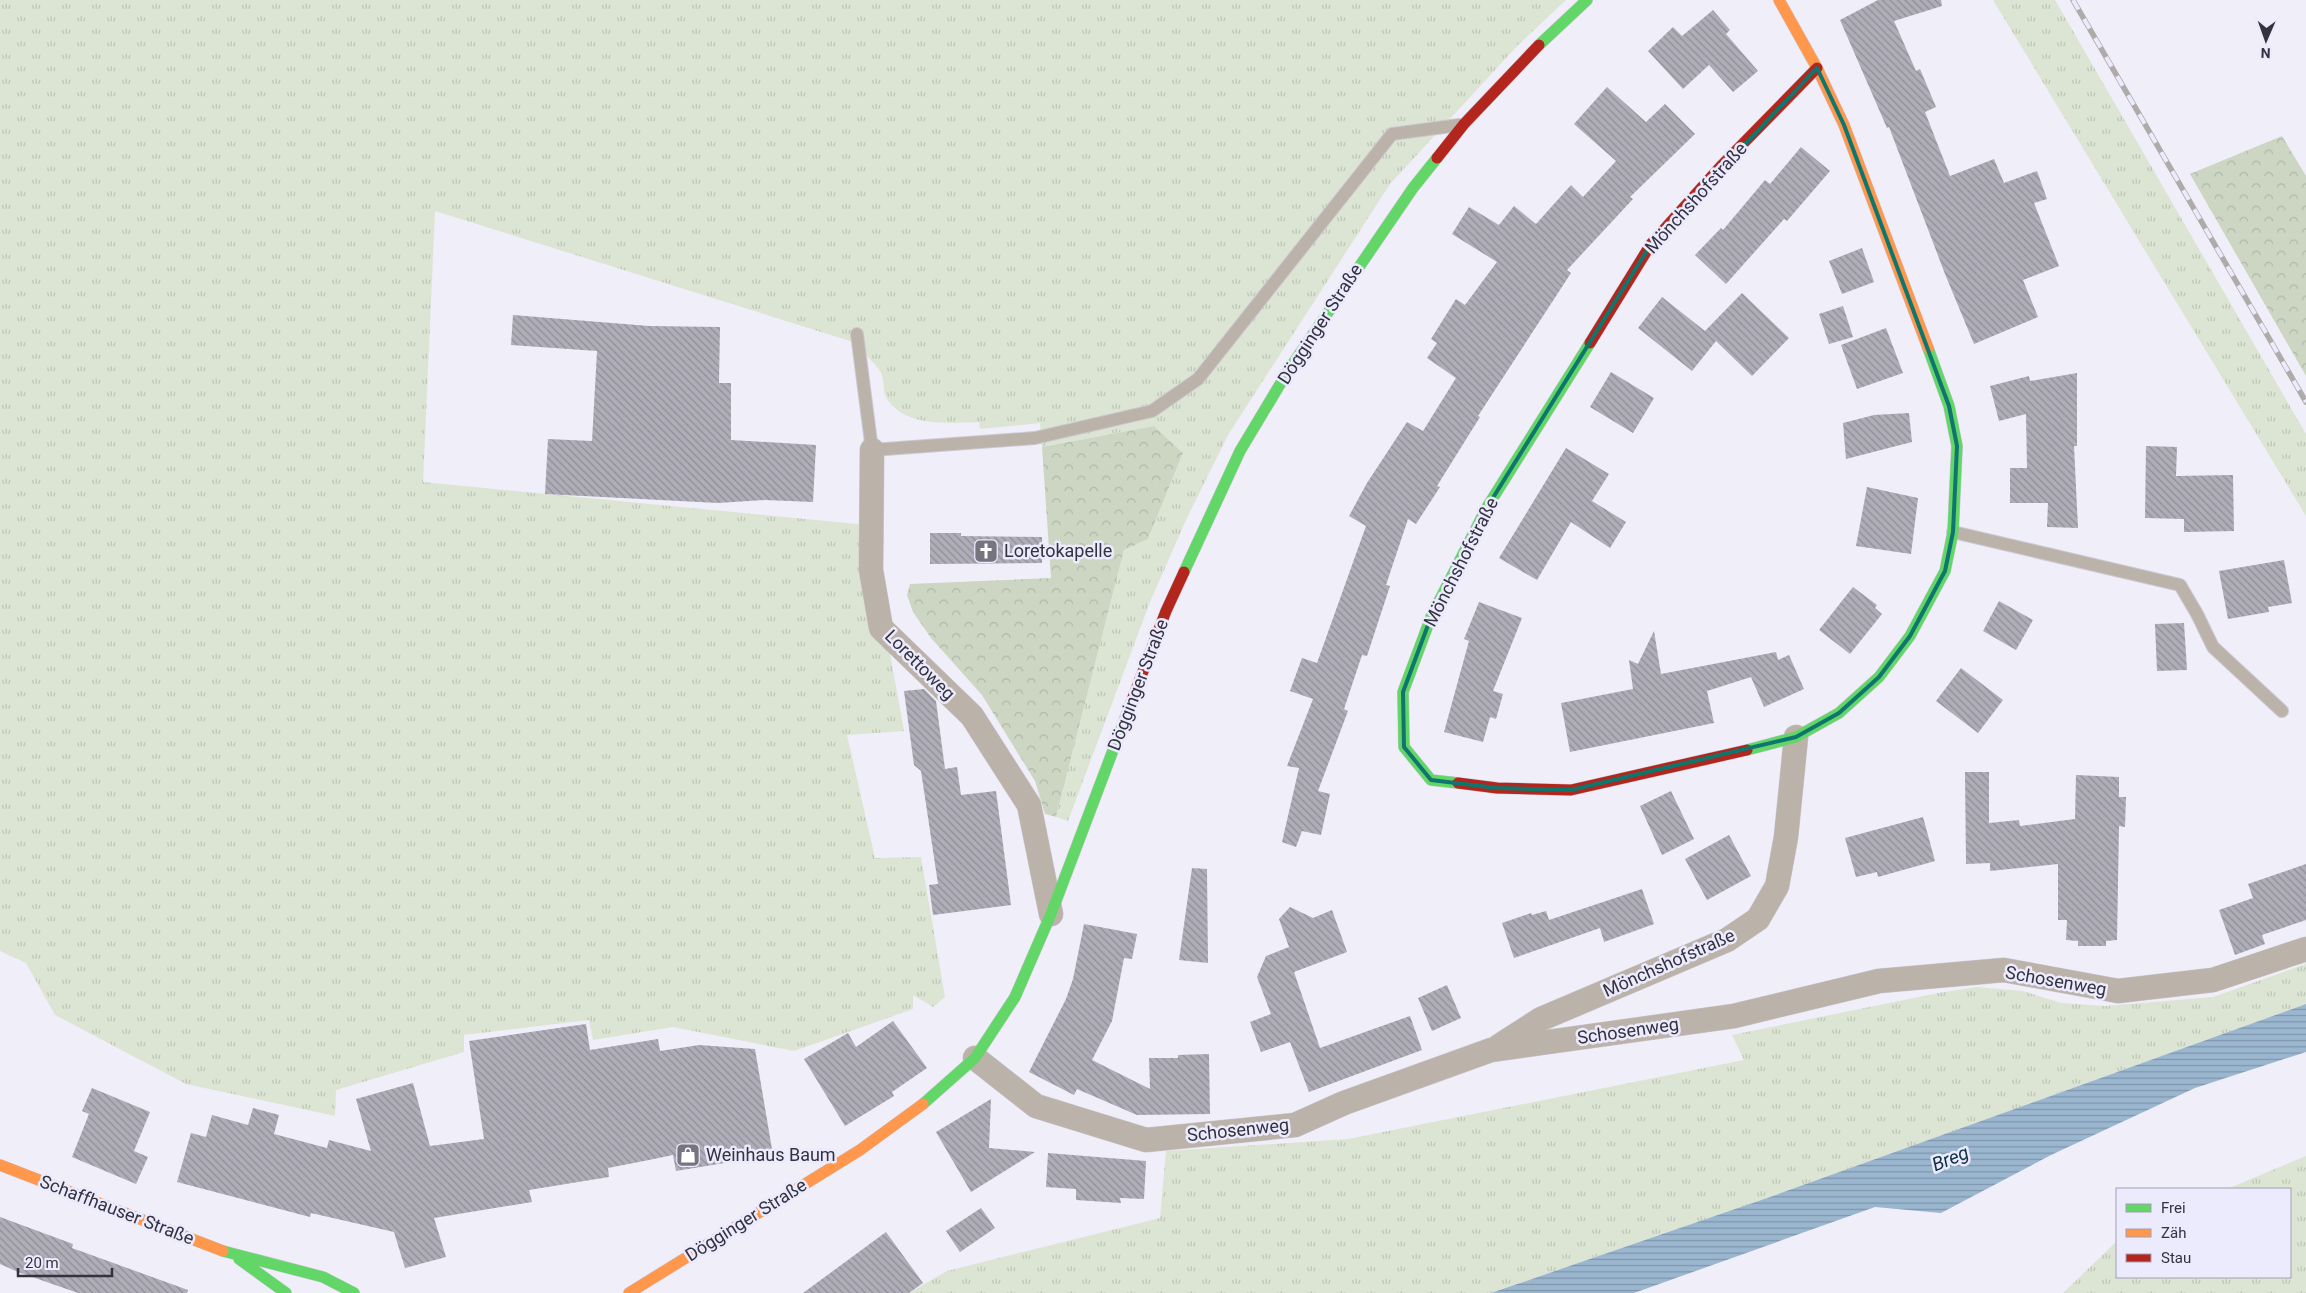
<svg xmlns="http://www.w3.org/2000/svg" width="2306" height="1293" font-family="Roboto,sans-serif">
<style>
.grass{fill:url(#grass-tufts)}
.forest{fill:url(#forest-crowns)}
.water{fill:url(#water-rules)}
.building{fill:url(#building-back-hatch)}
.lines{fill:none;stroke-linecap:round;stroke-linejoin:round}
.lane-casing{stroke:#cbc9d3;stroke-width:14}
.street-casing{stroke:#cbc9d3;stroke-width:25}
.fast-casing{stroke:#cbc9d3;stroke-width:12}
.slow-casing{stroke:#cbc9d3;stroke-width:12}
.jam-casing{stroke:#cbc9d3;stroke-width:12}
.lane{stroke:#bbb3aa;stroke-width:12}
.street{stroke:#bbb3aa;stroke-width:24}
.fast{stroke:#63d668;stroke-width:11}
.slow{stroke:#ff974d;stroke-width:11}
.jam{stroke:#b3261e;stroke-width:11}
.rail-casing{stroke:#afabaa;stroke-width:5.5}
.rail{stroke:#eceafd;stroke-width:4;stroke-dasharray:11;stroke-linecap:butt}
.marked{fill:none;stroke:#0f766e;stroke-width:4;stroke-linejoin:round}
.labels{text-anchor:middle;stroke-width:5;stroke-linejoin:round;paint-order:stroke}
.street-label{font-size:18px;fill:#33323e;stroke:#eceafd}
.poi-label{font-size:18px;fill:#33323e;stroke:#eceafd;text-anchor:start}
.water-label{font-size:19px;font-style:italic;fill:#0f3147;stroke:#eceafd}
</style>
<defs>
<pattern id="grass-tufts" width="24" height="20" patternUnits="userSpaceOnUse" patternTransform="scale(1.25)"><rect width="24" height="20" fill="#dce5d3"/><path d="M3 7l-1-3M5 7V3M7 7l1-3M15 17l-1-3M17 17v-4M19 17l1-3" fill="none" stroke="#bdc5b6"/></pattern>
<pattern id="forest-crowns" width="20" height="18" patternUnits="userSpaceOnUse" patternTransform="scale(1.25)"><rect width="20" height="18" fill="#ccd6c3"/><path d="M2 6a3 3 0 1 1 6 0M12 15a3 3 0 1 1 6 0" fill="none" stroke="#b0b8a9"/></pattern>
<pattern id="water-rules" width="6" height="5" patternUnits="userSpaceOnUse" patternTransform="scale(1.25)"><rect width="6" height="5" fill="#9bb7d0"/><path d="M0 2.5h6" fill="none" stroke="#7f95aa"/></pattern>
<pattern id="building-back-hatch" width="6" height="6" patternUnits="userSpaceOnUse" patternTransform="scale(1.25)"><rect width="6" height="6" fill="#afaeb8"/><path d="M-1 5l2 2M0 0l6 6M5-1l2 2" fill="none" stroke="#8f8e97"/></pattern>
</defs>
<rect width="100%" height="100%" fill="#f0eef9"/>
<!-- grass -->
<path class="grass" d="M 0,0 L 1566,0 L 1518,45 L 1390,184 L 1228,435 L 1186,520 L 1150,602 L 1068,821 L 1056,817 L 1124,550 L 1148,539 L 1183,453 L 1154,426 L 1042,447 L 1040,423 L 980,429 L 979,422 C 951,423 903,428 886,397 C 882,390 885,378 880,371 C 873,360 859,350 850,341 L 435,211 L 423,482 L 867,525 L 904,731 L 847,735 L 875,858 L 921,857 L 945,997 L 933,1007 L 913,995 L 913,1009 L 794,1051 L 673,1027 L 593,1040 L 589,1020 L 464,1035 L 464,1052 L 336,1090 L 335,1116 L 186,1084 L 55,1015 L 26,963 L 0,951 Z
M 1993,0 L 2055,0 L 2306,434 L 2306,516 Z
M 2306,964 L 2306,1004 L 1770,1197 L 1491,1293 L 909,1293 L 947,1271 L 1160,1218 L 1166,1151 L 1348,1139 L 1744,1060 L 1732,1035 L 1938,993 L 1977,987 L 2023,991 L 2061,1003 L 2106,1006 L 2213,997 Z
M 2306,1156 L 2306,1293 L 2063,1293 L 2117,1241 L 2117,1277 L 2290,1277 L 2290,1189 L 2227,1189 Z"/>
<!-- forest -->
<path class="forest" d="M 2282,136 L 2306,176 L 2306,376 L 2190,174 Z
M 1154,426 L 1183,453 L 1148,539 L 1124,550 L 1056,817 L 1045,814 L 1035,781 L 982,695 L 931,638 L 913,612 L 907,595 L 910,584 L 1051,578 L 1042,447 Z"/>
<!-- water -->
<path class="water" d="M 2306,1004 L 2306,1052 L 2195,1088 L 2051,1155 L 1941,1213 L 1875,1207 L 1634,1293 L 1491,1293 L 1770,1197 Z"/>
<!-- building -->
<path class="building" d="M 1878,0 L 1941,0 L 1942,6 L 1894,21 L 1916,71 L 1920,69 L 1936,107 L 1925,112 L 1950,176 L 1994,159 L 2004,183 L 2037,171 L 2047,199 L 2034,203 L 2059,266 L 2023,280 L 2038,317 L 1974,344 L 1945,274 L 1889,127 L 1887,128 L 1840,20 Z
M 1713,10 L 1730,30 L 1726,34 L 1758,71 L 1733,92 L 1709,65 L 1683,89 L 1648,51 L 1673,27 L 1682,36 Z
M 1607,87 L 1646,122 L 1665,104 L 1695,134 L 1630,197 L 1633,199 L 1567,270 L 1571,273 L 1478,416 L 1480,417 L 1437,486 L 1440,487 L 1416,524 L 1408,519 L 1386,585 L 1390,586 L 1367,656 L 1362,655 L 1344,709 L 1348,711 L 1318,791 L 1330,794 L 1321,835 L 1302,831 L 1296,847 L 1282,842 L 1299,768 L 1287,766 L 1313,699 L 1290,691 L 1302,658 L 1317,663 L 1366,526 L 1349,516 L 1367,483 L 1407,422 L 1423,431 L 1456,378 L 1427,358 L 1437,343 L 1431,339 L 1456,299 L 1465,305 L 1497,262 L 1452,234 L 1469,207 L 1499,225 L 1514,206 L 1536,224 L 1571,185 L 1583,197 L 1616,161 L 1574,124 Z
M 1801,147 L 1830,171 L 1787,221 L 1784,219 L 1726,284 L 1695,255 L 1721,228 L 1723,230 L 1765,180 L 1770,184 Z
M 1862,248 L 1874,282 L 1842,294 L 1829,261 Z
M 1742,293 L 1789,338 L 1752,376 L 1716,341 L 1692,371 L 1638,328 L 1662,297 L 1705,331 Z
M 1843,306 L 1853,337 L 1829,344 L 1819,314 Z
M 513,315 L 649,326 L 720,327 L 719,383 L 731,383 L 731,440 L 816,445 L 813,502 L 765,500 L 718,503 L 545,494 L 548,439 L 592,441 L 597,351 L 511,345 Z
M 1886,328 L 1903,373 L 1857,389 L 1841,345 Z
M 1611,372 L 1654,398 L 1633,433 L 1590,407 Z
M 2077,373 L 2077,446 L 2074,446 L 2078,528 L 2047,527 L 2048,503 L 2010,503 L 2010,468 L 2027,468 L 2026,414 L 1999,421 L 1990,386 L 2029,376 L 2030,381 Z
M 1909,413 L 1912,442 L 1846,459 L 1843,423 L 1874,415 Z
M 2146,446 L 2177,447 L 2176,476 L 2233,475 L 2234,531 L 2184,532 L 2184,519 L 2145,518 Z
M 1566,448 L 1609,474 L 1592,501 L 1626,522 L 1610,548 L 1571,522 L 1537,580 L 1499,558 Z
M 1867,487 L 1918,498 L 1911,554 L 1856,546 Z
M 930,533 L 961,533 L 961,536 L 1042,537 L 1042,563 L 930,564 Z
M 2284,560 L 2292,603 L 2268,607 L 2269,612 L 2228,619 L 2219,571 Z
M 1853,587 L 1877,605 L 1875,608 L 1882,614 L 1850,654 L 1819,630 Z
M 1999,601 L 2033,620 L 2016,650 L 1983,631 Z
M 1479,602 L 1522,618 L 1493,691 L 1503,694 L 1496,719 L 1490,717 L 1483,742 L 1444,732 L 1469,641 L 1464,639 Z
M 2184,623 L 2187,670 L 2157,671 L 2155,624 Z
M 1654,631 L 1661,674 L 1776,652 L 1778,660 L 1789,655 L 1804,689 L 1764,707 L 1751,677 L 1707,691 L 1714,723 L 1570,752 L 1561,703 L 1633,689 L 1629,660 L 1638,664 Z
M 1961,668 L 2003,700 L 1978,733 L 1936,701 Z
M 924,689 L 936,701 L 945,769 L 957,767 L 961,795 L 996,791 L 1011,905 L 933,915 L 929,885 L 938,884 L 921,771 L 914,765 L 904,691 Z
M 1965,772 L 1989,772 L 1989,823 L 2019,820 L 2020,826 L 2075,819 L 2076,775 L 2119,777 L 2119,797 L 2126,797 L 2125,827 L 2119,826 L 2117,940 L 2106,941 L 2106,946 L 2078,946 L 2078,941 L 2066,940 L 2067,920 L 2058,920 L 2058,864 L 1990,871 L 1990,863 L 1966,864 Z
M 1671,791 L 1694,839 L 1662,855 L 1640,806 Z
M 1923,817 L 1935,861 L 1878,877 L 1877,872 L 1856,877 L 1845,838 Z
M 1729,835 L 1751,876 L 1707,900 L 1685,859 Z
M 2306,864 L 2306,920 L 2262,935 L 2265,944 L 2235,955 L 2219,910 L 2253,898 L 2248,884 Z
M 1192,868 L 1207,869 L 1208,963 L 1179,960 Z
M 1642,889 L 1654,924 L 1604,942 L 1600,928 L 1514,958 L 1502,923 L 1531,913 L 1532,915 L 1546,911 L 1549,920 Z
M 1290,907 L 1313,918 L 1332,910 L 1347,952 L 1294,972 L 1320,1048 L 1410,1016 L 1422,1050 L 1309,1092 L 1290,1042 L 1261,1052 L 1250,1022 L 1271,1014 L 1257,977 L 1266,956 L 1289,947 L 1279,919 Z
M 1084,924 L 1137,934 L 1132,959 L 1124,958 L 1112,1021 L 1092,1060 L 1150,1089 L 1149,1058 L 1178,1058 L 1178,1055 L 1209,1054 L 1210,1114 L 1137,1115 L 1077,1089 L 1074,1095 L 1029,1072 L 1066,999 L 1073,979 Z
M 1447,985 L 1461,1018 L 1432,1031 L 1418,998 Z
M 893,1021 L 927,1068 L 892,1092 L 894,1096 L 845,1126 L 804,1059 L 848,1033 L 856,1047 Z
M 586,1024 L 590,1050 L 658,1039 L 660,1051 L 699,1045 L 755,1049 L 773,1155 L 676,1171 L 673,1155 L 649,1160 L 608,1168 L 609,1177 L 529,1190 L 532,1202 L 434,1218 L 446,1257 L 405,1268 L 394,1232 L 311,1213 L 310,1217 L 177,1182 L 191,1133 L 206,1137 L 212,1115 L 248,1125 L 253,1108 L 279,1115 L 274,1134 L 327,1148 L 329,1140 L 371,1151 L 356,1099 L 413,1083 L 430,1146 L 484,1139 L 469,1041 Z
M 92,1088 L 150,1112 L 134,1151 L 148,1157 L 136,1184 L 72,1157 L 89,1114 L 82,1111 Z
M 991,1099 L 989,1148 L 1035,1152 L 971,1192 L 936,1132 Z
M 1048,1153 L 1146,1161 L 1144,1199 L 1120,1198 L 1121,1203 L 1076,1200 L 1076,1189 L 1046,1187 Z
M 981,1208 L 995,1228 L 960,1252 L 946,1231 Z
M 0,1217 L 73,1244 L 72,1248 L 188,1290 L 187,1293 L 78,1293 L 18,1272 L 0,1264 Z
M 886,1232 L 923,1283 L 909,1293 L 803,1293 Z"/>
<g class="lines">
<!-- lane casing -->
<g class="lane-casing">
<path id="lane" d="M 857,334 L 872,450 L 1035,438 L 1152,411 L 1198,379 L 1392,134 L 1459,125
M 1953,532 L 2180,585 L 2197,614 L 2213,647 L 2282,711"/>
</g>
<!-- street casing -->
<g class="street-casing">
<path id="street" d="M 872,450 L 871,570 L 881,628 L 972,716 L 1029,805 L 1051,914
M 1499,1046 L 1541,1019 L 1727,940 L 1758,919 L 1777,886 L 1786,837 L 1796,737
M 975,1058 L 1036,1106 L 1146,1140 L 1295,1125 L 1344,1103 L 1491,1050 L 1734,1016 L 1879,981 L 2004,970 L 2118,991 L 2213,980 L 2306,949"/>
</g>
<!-- fast casing -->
<g class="fast-casing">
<path id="fast" d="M 1539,45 L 1587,0
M 1184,572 L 1240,451 L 1288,371 L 1413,188 L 1437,158
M 1747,750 L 1796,737 L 1839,713 L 1879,677 L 1910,636 L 1945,571 L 1953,532 L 1957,446 L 1949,406 L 1928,348
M 1458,783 L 1431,780 L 1404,747 L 1403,692 L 1431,617 L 1486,509 L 1590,343
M 923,1104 L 975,1058 L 1015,997 L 1051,914 L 1126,716
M 223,1251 L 323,1277 L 354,1293
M 239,1259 L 286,1293"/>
</g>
<!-- slow casing -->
<g class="slow-casing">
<path id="slow" d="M 1779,0 L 1817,68 L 1844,125 L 1928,348
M 0,1165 L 223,1251
M 629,1293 L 860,1150 L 923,1104"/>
</g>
<!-- jam casing -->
<g class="jam-casing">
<path id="jam" d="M 1437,158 L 1464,124 L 1539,45
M 1590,343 L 1651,244 L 1722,165 L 1817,68
M 1126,716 L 1166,611 L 1184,572
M 1458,783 L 1497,788 L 1571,790 L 1747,750"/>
</g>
<!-- lane -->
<use href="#lane" class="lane"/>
<!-- street -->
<use href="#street" class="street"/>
<!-- fast -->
<use href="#fast" class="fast"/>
<!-- slow -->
<use href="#slow" class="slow"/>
<!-- jam -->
<use href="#jam" class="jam"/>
<!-- rail casing -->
<g class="rail-casing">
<path id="rail" d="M 2073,0 L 2306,402"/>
</g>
<!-- rail -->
<use href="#rail" class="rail"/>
</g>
<!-- marked area -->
<path class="marked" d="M 1817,68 L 1844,125 L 1949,406 L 1957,446 L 1953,532 L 1945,571 L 1910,636 L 1879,677 L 1839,713 L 1796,737 L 1571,790 L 1497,788 L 1431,780 L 1404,747 L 1403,692 L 1431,617 L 1486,509 L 1651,244 Z"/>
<!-- icons -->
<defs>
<g id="church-square" transform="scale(1.25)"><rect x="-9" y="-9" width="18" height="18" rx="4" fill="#75747f" stroke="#eceafd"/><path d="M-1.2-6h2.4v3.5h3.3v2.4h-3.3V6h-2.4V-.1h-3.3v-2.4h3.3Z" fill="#fff"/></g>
<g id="shop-square" transform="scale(1.25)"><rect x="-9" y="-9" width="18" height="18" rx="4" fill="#75747f" stroke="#eceafd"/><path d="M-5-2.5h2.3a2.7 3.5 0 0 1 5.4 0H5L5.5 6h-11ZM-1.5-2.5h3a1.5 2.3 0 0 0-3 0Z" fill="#fff"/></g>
</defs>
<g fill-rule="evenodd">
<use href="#church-square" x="986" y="551"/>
<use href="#shop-square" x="688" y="1155"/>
</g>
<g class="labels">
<!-- street labels -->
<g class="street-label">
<text transform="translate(1696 198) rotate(-48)" y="6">Mönchshofstraße</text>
<text transform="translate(1320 324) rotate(-57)" y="6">Dögginger Straße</text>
<text transform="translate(1461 562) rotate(-63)" y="6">Mönchshofstraße</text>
<text transform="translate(920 665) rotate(45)" y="6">Lorettoweg</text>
<text transform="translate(1138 685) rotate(-69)" y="6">Dögginger Straße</text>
<text transform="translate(1669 963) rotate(-24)" y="6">Mönchshofstraße</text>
<text transform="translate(2056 981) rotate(10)" y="6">Schosenweg</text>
<text transform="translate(1628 1031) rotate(-8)" y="6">Schosenweg</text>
<text transform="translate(1238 1130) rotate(-6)" y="6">Schosenweg</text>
<text transform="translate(117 1210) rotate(21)" y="6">Schaffhauser Straße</text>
<text transform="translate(746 1220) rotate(-32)" y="6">Dögginger Straße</text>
</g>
<!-- poi labels -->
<g class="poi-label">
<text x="1004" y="557">Loretokapelle</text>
<text x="706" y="1161">Weinhaus Baum</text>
</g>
<!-- water labels -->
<g class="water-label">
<text transform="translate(1950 1158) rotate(-22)" y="7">Breg</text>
</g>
</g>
<!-- legend -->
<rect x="2116" y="1188" width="175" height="90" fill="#eceafd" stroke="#a2a0b1"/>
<rect x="2126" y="1204" width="25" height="8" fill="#63d668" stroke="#a2a0b1"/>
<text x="2161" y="1213" font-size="15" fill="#33323e">Frei</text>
<rect x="2126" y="1229" width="25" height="8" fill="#ff974d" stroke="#a2a0b1"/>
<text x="2161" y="1238" font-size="15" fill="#33323e">Zäh</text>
<rect x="2126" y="1254" width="25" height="8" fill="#b3261e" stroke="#a2a0b1"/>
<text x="2161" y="1263" font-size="15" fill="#33323e">Stau</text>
<!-- north arrow -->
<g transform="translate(2266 40) rotate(182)" stroke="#eceafd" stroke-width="4" paint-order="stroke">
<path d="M0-4L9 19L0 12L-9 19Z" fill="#33323e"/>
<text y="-8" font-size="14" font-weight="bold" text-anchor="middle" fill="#33323e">N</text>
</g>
<!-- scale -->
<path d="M18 1268v8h94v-8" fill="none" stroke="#33323e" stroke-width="2.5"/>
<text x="25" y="1268" font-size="15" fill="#33323e" stroke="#eceafd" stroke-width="4" paint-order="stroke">20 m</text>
</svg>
